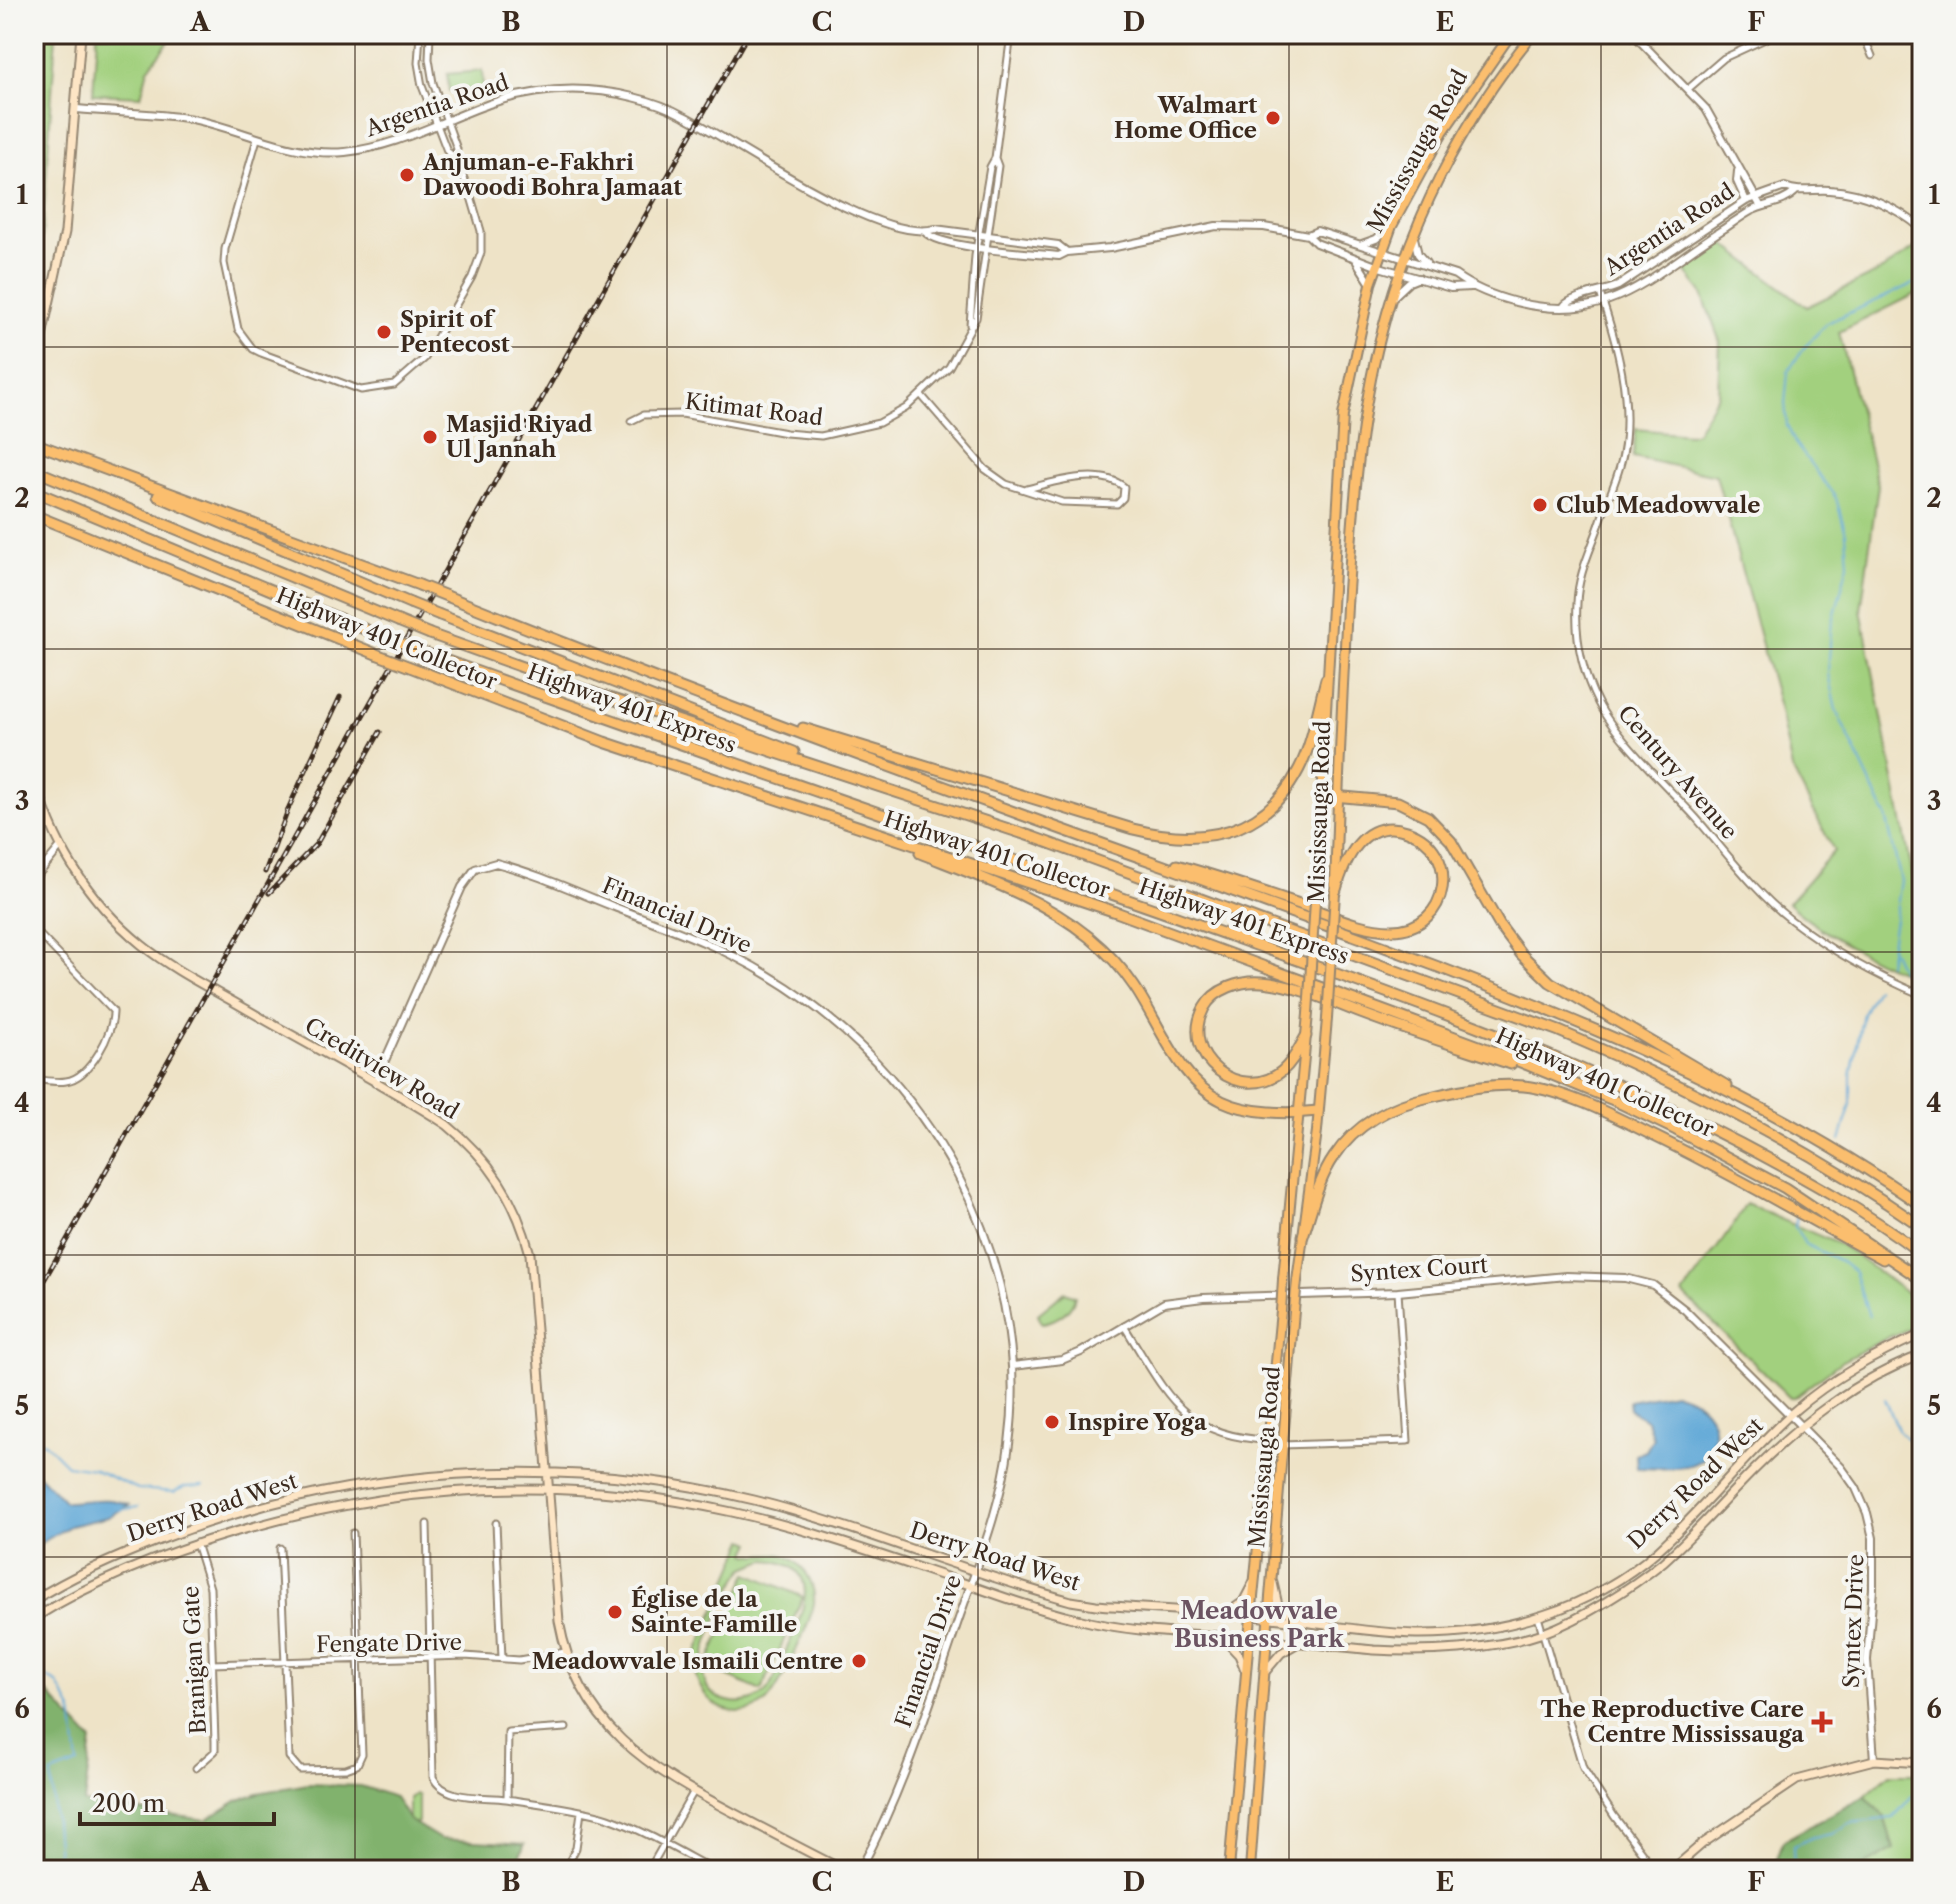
<svg xmlns="http://www.w3.org/2000/svg" width="1956" height="1904" font-family="'Libre Caslon Text',serif">
<style>
.green{fill:#a2d07e;stroke:#6e7d4e;stroke-width:2;fill-rule:evenodd}
.forest{fill:#81b26d;stroke:#5e6e46;stroke-width:2}
.water{fill:#61a8d7;stroke:#4e697a;stroke-width:2}
.lines{fill:none;stroke-linecap:round;stroke-linejoin:round}
.stream{stroke:#61a8d7;stroke-width:2}
.minor-casing{stroke:#948672;stroke-width:9}
.tertiary-casing{stroke:#948672;stroke-width:10}
.secondary-casing{stroke:#948672;stroke-width:11}
.primary-casing{stroke:#948672;stroke-width:12}
.motorway-casing{stroke:#948672;stroke-width:13}
.minor{stroke:#fff;stroke-width:5}
.tertiary{stroke:#fff;stroke-width:6}
.secondary{stroke:#fde5c5;stroke-width:7}
.primary{stroke:#fbbe6e;stroke-width:8}
.motorway{stroke:#fbbe6e;stroke-width:9}
.rail-casing{stroke:#3b2a1e;stroke-width:5}
.rail{stroke:#f6f6f2;stroke-width:2;stroke-dasharray:6;stroke-linecap:butt}
.primary-bridge-casing{stroke:#948672;stroke-width:12;stroke-linecap:butt}
.motorway-bridge-casing{stroke:#948672;stroke-width:13;stroke-linecap:butt}
.primary-bridge{stroke:#fbbe6e;stroke-width:8}
.motorway-bridge{stroke:#fbbe6e;stroke-width:9}
.grid{fill:none;stroke:#3b2a1e;stroke-width:2;stroke-opacity:0.55}
.poi-dot{fill:#c8321e;stroke:#f6f6f2;stroke-width:3}
.labels{text-anchor:middle;stroke-width:8;stroke-linejoin:round;paint-order:stroke}
.street-label{font-size:22px;fill:#3b2a1e;stroke:#f6f6f2}
.poi-label{font-size:22px;font-weight:bold;fill:#3b2a1e;stroke:#f6f6f2;text-anchor:start}
.neighbourhood-label{font-size:24px;font-weight:bold;fill:#6c5462;stroke:#f6f6f2}
.neatline{fill:none;stroke:#3b2a1e;stroke-width:3}
.grid-label{font-size:26px;text-anchor:middle;font-weight:bold;fill:#3b2a1e}
</style>
<rect width="100%" height="100%" fill="#f6f6f2"/>
<filter id="ink" filterUnits="userSpaceOnUse"><feTurbulence type="fractalNoise" baseFrequency=".0125" numOctaves="2"/><feDisplacementMap in="SourceGraphic" scale="16" xChannelSelector="R" yChannelSelector="G"/><feConvolveMatrix kernelMatrix="1 2 1 2 8 2 1 2 1" color-interpolation-filters="sRGB"/></filter>
<filter id="wash" filterUnits="userSpaceOnUse"><feTurbulence type="fractalNoise" baseFrequency=".006" numOctaves="4" result="noise"/><feDisplacementMap in="SourceGraphic" scale="32" xChannelSelector="R" yChannelSelector="G"/><feGaussianBlur stdDeviation="1.8" result="paint"/><feColorMatrix in="noise" values="0 0 0 0 0 0 0 0 0 0 0 0 0 0 0 0 0 1.4 0 .05"/><feComposite in="paint" operator="in"/></filter>
<g filter="url(#wash)">
<rect width="100%" height="100%" fill="#eee3c7"/>
<!-- green -->
<path class="green" d="M 34,34 L 56,34 L 34,354 Z
M 97,34 L 174,34 L 148,69 L 141,96 L 93,94 Z
M 482,71 L 483,89 L 449,92 L 447,74 Z
M 1723,243 L 1807,307 L 1882,270 L 1919,245 L 1922,249 L 1922,291 L 1839,332 L 1878,485 L 1861,610 L 1922,923 L 1922,979 C 1883,967 1818,932 1788,903 L 1834,851 L 1792,769 L 1780,711 L 1716,475 L 1633,457 L 1636,429 L 1689,434 L 1696,432 L 1718,395 L 1720,342 L 1701,291 L 1685,271 Z
M 1746,1204 L 1841,1245 L 1922,1304 L 1922,1325 L 1891,1336 L 1842,1361 L 1796,1396 L 1790,1398 L 1683,1294 L 1728,1233 Z
M 1065,1292 L 1075,1296 C 1072,1311 1056,1321 1042,1323 L 1038,1314 Z
M 745,1540 L 752,1543 L 747,1553 C 762,1561 779,1542 803,1569 C 811,1578 815,1591 814,1603 C 811,1621 778,1693 765,1703 C 729,1728 693,1697 694,1659 ZM 765,1560 C 826,1564 803,1613 787,1648 C 781,1662 776,1681 766,1692 C 758,1700 744,1704 732,1702 C 671,1692 723,1608 737,1578 L 745,1568 Z
M 748,1573 L 803,1597 L 761,1691 L 706,1667 Z
M 1890,1774 L 1922,1774 L 1922,1870 L 1857,1870 L 1894,1849 L 1884,1816 L 1865,1796 Z
M 415,1794 L 418,1796 L 418,1822 L 413,1824 L 409,1820 L 409,1798 Z"/>
<!-- forest -->
<path class="forest" d="M 34,1678 L 92,1741 L 84,1803 L 206,1820 L 237,1801 L 258,1793 L 308,1784 L 361,1786 L 395,1797 L 409,1820 L 440,1839 L 525,1844 L 513,1870 L 34,1870 Z
M 1865,1796 L 1884,1816 L 1894,1849 L 1857,1870 L 1777,1870 L 1775,1865 L 1783,1841 Z"/>
<!-- water -->
<path class="water" d="M 1674,1393 C 1699,1396 1723,1420 1711,1446 C 1709,1449 1708,1454 1705,1457 C 1690,1472 1656,1468 1637,1468 L 1636,1455 L 1646,1451 L 1653,1438 L 1647,1421 L 1630,1410 L 1629,1401 Z
M 34,1470 L 65,1502 C 88,1502 107,1495 129,1505 L 108,1517 L 70,1526 L 34,1547 Z"/>
<g class="lines">
<!-- stream -->
<path class="stream" d="M 1892,951 L 1901,971
M 1888,964 L 1901,881 L 1886,816 L 1836,710 L 1828,674 L 1831,629 L 1848,564 L 1846,534 L 1836,498 L 1795,443 L 1787,426 L 1785,403 L 1788,372 L 1802,350 L 1827,323 L 1922,280
M 1840,1140 L 1851,1104 L 1851,1076 L 1863,1013 L 1876,988
M 1797,1216 L 1795,1227 L 1805,1244 L 1840,1261 L 1854,1272 L 1869,1316
M 1885,1399 L 1899,1432 L 1922,1449
M 34,1440 L 45,1443 L 67,1465 L 93,1469 L 138,1489 L 174,1492 L 184,1487 L 203,1486
M 119,1510 L 138,1507
M 34,1671 L 57,1683 L 72,1710 L 78,1764 L 51,1774 L 59,1870
M 1794,1870 L 1793,1846 L 1813,1837 L 1832,1834 L 1850,1823 L 1893,1818 L 1912,1796"/>
</g>
</g>
<g filter="url(#ink)">
<g class="lines">
<!-- minor casing -->
<g class="minor-casing">
<path id="minor" d="M 430,34 L 429,59 L 433,83 L 457,149 L 455,158
M 1863,34 L 1872,56
M 1688,89 L 1724,58 L 1776,34
M 257,139 L 225,249 L 224,263 L 238,329 L 253,349 L 261,353 L 361,390 L 394,385 L 425,358 L 472,277 L 481,253 L 481,231 L 469,190 L 455,158 L 447,151 L 422,86 L 418,63 L 420,34
M 1600,293 C 1617,343 1633,401 1623,454 C 1619,475 1609,496 1602,517 C 1593,546 1578,572 1577,603 C 1575,638 1582,672 1598,703 C 1617,740 1667,786 1696,818 C 1726,852 1755,892 1791,920 C 1830,950 1876,976 1922,995
M 970,325 L 975,256 L 990,167 L 995,158 L 1011,34
M 922,396 L 985,469 L 1006,484 L 1062,502 L 1117,504 L 1123,498 L 1124,487 C 1101,467 1053,482 1027,489
M 631,421 L 643,415 L 682,414 L 786,433 L 821,436 L 879,423 L 906,408 L 949,367 L 976,318 L 998,166 L 995,158
M 34,1079 C 44,1080 56,1083 66,1081 C 90,1078 114,1032 113,1011 L 37,932
M 1124,1326 C 1166,1392 1181,1437 1268,1440
M 1282,1445 L 1408,1441 L 1398,1292
M 496,1523 L 502,1658
M 427,1524 L 433,1777 C 444,1801 483,1796 506,1799 C 534,1803 583,1809 609,1818 C 645,1831 680,1852 714,1870
M 196,1543 L 210,1588 L 215,1742 L 215,1751 L 196,1768
M 280,1548 L 289,1757 L 300,1770 L 346,1769 L 357,1765 L 362,1754 L 353,1533
M 1538,1617 L 1583,1768 L 1614,1816 L 1655,1870
M 212,1664 L 465,1656 L 519,1660 L 565,1652
M 507,1799 L 508,1732 L 566,1728
M 565,1870 L 576,1848 L 581,1812
M 649,1870 L 694,1791"/>
</g>
<!-- tertiary casing -->
<g class="tertiary-casing">
<path id="tertiary" d="M 1625,34 L 1637,38 L 1706,109 L 1761,207
M 77,109 C 115,113 154,112 192,119 C 243,129 291,157 345,152 C 396,147 441,121 489,104 C 535,88 585,85 633,97 C 650,101 668,107 684,116 C 738,143 878,244 935,229 L 1058,245 L 1067,252
M 1738,171 L 1737,181 L 1746,201
M 925,232 C 942,249 1032,253 1059,256 L 1067,252 L 1110,248 L 1216,226 L 1264,227 L 1308,235 L 1317,231 L 1455,275 C 1474,289 1493,296 1516,302 C 1612,326 1650,275 1725,228 C 1734,222 1742,216 1751,211 C 1766,203 1783,204 1795,192
M 1308,235 L 1316,243 L 1376,266 L 1451,288 L 1471,287
M 1414,238 L 1418,254 L 1426,263
M 1362,244 L 1376,239 L 1389,228
M 1357,262 L 1371,284
M 1393,297 L 1409,282 L 1419,278
M 1564,306 C 1572,296 1604,292 1618,286 L 1746,201 L 1785,187 C 1799,193 1813,189 1829,190 C 1863,192 1897,207 1922,229
M 34,879 L 61,846
M 375,1083 L 462,887 L 475,869 L 496,863 C 535,873 574,891 612,906 C 666,927 719,945 768,975 C 927,1070 1034,1257 1009,1444 C 1001,1511 973,1575 952,1639 C 925,1718 900,1796 860,1870
M 1013,1366 L 1062,1360 L 1081,1352 L 1164,1303 L 1203,1298 L 1398,1292 L 1566,1276 L 1625,1278 L 1653,1285 L 1685,1310 L 1784,1409 L 1841,1467 L 1856,1488 L 1867,1513 L 1873,1538 L 1873,1589 L 1867,1660 L 1874,1760"/>
</g>
<!-- secondary casing -->
<g class="secondary-casing">
<path id="secondary" d="M 34,393 L 39,350 L 65,232 L 81,34
M 34,773 C 50,841 88,901 142,945 C 174,971 212,989 246,1009 C 313,1048 383,1083 447,1125 C 490,1160 516,1200 530,1254 L 559,1621 C 578,1726 648,1768 736,1814 C 772,1833 808,1852 844,1870
M 1273,1583 L 1278,1605 L 1298,1620
M 34,1600 C 75,1574 120,1555 165,1538 C 353,1466 558,1453 754,1500 C 862,1527 964,1572 1071,1601 L 1096,1605 C 1154,1609 1213,1611 1271,1618 C 1319,1623 1368,1633 1416,1634 C 1502,1635 1592,1609 1657,1551 C 1705,1508 1745,1455 1793,1412 C 1832,1378 1875,1355 1922,1334
M 1227,1613 L 1243,1602 L 1254,1581
M 34,1618 C 97,1579 166,1552 238,1531 C 400,1484 567,1475 732,1512 C 809,1529 884,1556 958,1581 C 997,1595 1036,1609 1077,1619 C 1124,1631 1173,1633 1222,1636 C 1273,1640 1323,1645 1374,1650 C 1426,1653 1493,1650 1543,1633 C 1582,1619 1631,1588 1663,1562 C 1695,1534 1723,1501 1753,1471 C 1802,1422 1856,1379 1922,1355
M 1223,1638 L 1239,1655 L 1245,1670
M 1265,1672 L 1281,1653 L 1298,1643
M 1672,1870 L 1702,1844 L 1797,1780 L 1874,1760 L 1922,1763"/>
</g>
<!-- primary casing -->
<g class="primary-casing">
<path id="primary" d="M 1316,885 L 1343,415 L 1371,284 L 1392,226 L 1443,132 L 1511,34
M 1335,885 C 1338,791 1342,699 1347,606 C 1353,515 1358,423 1381,335 C 1409,225 1461,121 1533,34
M 1283,1279 L 1308,1014
M 1297,1281 L 1317,1131 L 1327,1019
M 1229,1870 L 1249,1638 L 1281,1311
M 1250,1870 L 1269,1609 L 1294,1311"/>
</g>
<!-- motorway casing -->
<g class="motorway-casing">
<path id="motorway" d="M 34,443 L 419,585
M 34,470 L 398,621
M 34,491 L 388,639
M 158,496 L 410,603
M 34,515 L 376,654
M 449,597 C 687,693 928,782 1170,868 C 1261,901 1351,934 1441,968 C 1608,1032 1775,1102 1922,1206
M 440,615 L 794,752
M 430,634 L 603,696 L 1033,837 L 1559,1031 C 1686,1085 1809,1148 1922,1227
M 420,651 C 691,750 964,841 1236,938 C 1408,999 1579,1060 1741,1144 C 1803,1177 1866,1211 1922,1254
M 410,667 L 604,742 L 1116,912 L 1501,1054 L 1611,1099 L 1676,1130 L 1785,1188 L 1922,1280
M 803,728 L 1133,829 C 1201,846 1264,837 1299,769 C 1313,742 1318,708 1326,679
M 1323,795 L 1398,802 L 1428,817 L 1451,841 L 1500,926 L 1521,954 L 1550,982 L 1727,1086
M 920,853 C 978,876 1040,897 1089,937 C 1106,951 1122,968 1134,986 C 1160,1024 1178,1080 1222,1101 C 1249,1114 1289,1114 1318,1111
M 1177,865 C 1220,877 1262,891 1305,906 C 1333,916 1362,930 1392,930 C 1451,930 1462,849 1407,831 C 1363,816 1344,861 1335,893
M 1306,1036 C 1299,1048 1293,1062 1282,1071 C 1241,1105 1178,1056 1204,1008 C 1214,989 1241,980 1262,982 C 1297,985 1334,1003 1366,1015 C 1414,1033 1463,1048 1511,1064
M 1303,1236 C 1312,1210 1318,1180 1334,1157 C 1357,1122 1394,1104 1434,1096 C 1464,1089 1493,1083 1524,1086 C 1564,1090 1612,1115 1648,1133 C 1729,1172 1805,1217 1883,1259"/>
</g>
<!-- minor -->
<use href="#minor" class="minor"/>
<!-- tertiary -->
<use href="#tertiary" class="tertiary"/>
<!-- secondary -->
<use href="#secondary" class="secondary"/>
<!-- primary -->
<use href="#primary" class="primary"/>
<!-- motorway -->
<use href="#motorway" class="motorway"/>
<!-- rail casing -->
<g class="rail-casing">
<path id="rail" d="M 265,872 L 289,807 L 340,697
M 269,893 L 317,843 L 380,732
M 34,1298 L 748,34"/>
</g>
<!-- rail -->
<use href="#rail" class="rail"/>
<!-- primary-bridge casing -->
<g class="primary-bridge-casing">
<path id="primary-bridge" d="M 1308,1014 L 1316,885
M 1327,1019 L 1335,893
M 1281,1311 L 1283,1279
M 1294,1311 L 1297,1281"/>
</g>
<!-- motorway-bridge casing -->
<g class="motorway-bridge-casing">
<path id="motorway-bridge" d="M 419,585 L 449,597
M 410,603 L 440,615
M 398,621 L 430,634
M 388,639 L 420,651
M 376,654 L 410,667"/>
</g>
<!-- primary-bridge -->
<use href="#primary-bridge" class="primary-bridge"/>
<!-- motorway-bridge -->
<use href="#motorway-bridge" class="motorway-bridge"/>
</g>
</g>
<!-- grid -->
<path class="grid" d="M 355,34 L 355,1870M 667,34 L 667,1870M 978,34 L 978,1870M 1289,34 L 1289,1870M 1601,34 L 1601,1870M 34,347 L 1922,347M 34,649 L 1922,649M 34,952 L 1922,952M 34,1255 L 1922,1255M 34,1557 L 1922,1557"/>
<!-- markers -->
<g class="poi-dot">
<circle cx="1273" cy="118" r="8"/>
<circle cx="407" cy="175" r="8"/>
<circle cx="384" cy="332" r="8"/>
<circle cx="430" cy="437" r="8"/>
<circle cx="1540" cy="505" r="8"/>
<circle cx="1052" cy="1422" r="8"/>
<circle cx="615" cy="1612" r="8"/>
<circle cx="859" cy="1661" r="8"/>
<path d="M1818 1710h8v8h8v8h-8v8h-8v-8h-8v-8h8z"/>
</g>
<g class="labels">
<!-- street labels -->
<g class="street-label">
<text transform="translate(437 105) rotate(-19)" y="8">Argentia Road</text>
<text transform="translate(1417 151) rotate(-61)" y="8">Mississauga Road</text>
<text transform="translate(1669 229) rotate(-33)" y="8">Argentia Road</text>
<text transform="translate(754 409) rotate(7)" y="8">Kitimat Road</text>
<text transform="translate(387 638) rotate(22)" y="8">Highway 401 Collector</text>
<text transform="translate(632 708) rotate(20)" y="8">Highway 401 Express</text>
<text transform="translate(1678 772) rotate(49)" y="8">Century Avenue</text>
<text transform="translate(1319 812) rotate(-88)" y="8">Mississauga Road</text>
<text transform="translate(997 854) rotate(18)" y="8">Highway 401 Collector</text>
<text transform="translate(677 915) rotate(23)" y="8">Financial Drive</text>
<text transform="translate(1244 921) rotate(19)" y="8">Highway 401 Express</text>
<text transform="translate(382 1068) rotate(31)" y="8">Creditview Road</text>
<text transform="translate(1605 1082) rotate(24)" y="8">Highway 401 Collector</text>
<text transform="translate(1419 1269) rotate(-4)" y="8">Syntex Court</text>
<text transform="translate(1264 1457) rotate(-85)" y="8">Mississauga Road</text>
<text transform="translate(1695 1483) rotate(-44)" y="8">Derry Road West</text>
<text transform="translate(212 1507) rotate(-18)" y="8">Derry Road West</text>
<text transform="translate(995 1556) rotate(18)" y="8">Derry Road West</text>
<text transform="translate(1853 1621) rotate(-88)" y="8">Syntex Drive</text>
<text transform="translate(389 1643) rotate(-1)" y="8">Fengate Drive</text>
<text transform="translate(928 1651) rotate(-71)" y="8">Financial Drive</text>
<text transform="translate(194 1660) rotate(-93)" y="8">Branigan Gate</text>
</g>
<!-- poi labels -->
<g class="poi-label">
<text x="1257" y="113" text-anchor="end">Walmart<tspan x="1257" dy="25">Home Office</tspan></text>
<text x="423" y="170">Anjuman-e-Fakhri<tspan x="423" dy="25">Dawoodi Bohra Jamaat</tspan></text>
<text x="400" y="327">Spirit of<tspan x="400" dy="25">Pentecost</tspan></text>
<text x="446" y="432">Masjid Riyad<tspan x="446" dy="25">Ul Jannah</tspan></text>
<text x="1556" y="513">Club Meadowvale</text>
<text x="1068" y="1430">Inspire Yoga</text>
<text x="631" y="1607">Église de la<tspan x="631" dy="25">Sainte-Famille</tspan></text>
<text x="843" y="1669" text-anchor="end">Meadowvale Ismaili Centre</text>
<text x="1804" y="1717" text-anchor="end">The Reproductive Care<tspan x="1804" dy="25">Centre Mississauga</tspan></text>
</g>
<!-- neighbourhood labels -->
<g class="neighbourhood-label">
<text x="1259" y="1619">Meadowvale<tspan x="1259" dy="28">Business Park</tspan></text>
</g>
</g>
<!-- margin -->
<rect width="1956" height="1904" fill="none" stroke="#f6f6f2" stroke-width="88"/>
<!-- scale -->
<path d="M80 1812v12h194v-12" fill="none" stroke="#3b2a1e" stroke-width="4"/>
<text x="92" y="1812" font-size="24" fill="#3b2a1e" stroke="#f6f6f2" stroke-width="6" paint-order="stroke">200 m</text>
<rect x="44" y="44" width="1868" height="1816" class="neatline"/>
<g class="grid-label">
<text x="200" y="31">A</text>
<text x="511" y="31">B</text>
<text x="822" y="31">C</text>
<text x="1134" y="31">D</text>
<text x="1445" y="31">E</text>
<text x="1756" y="31">F</text>
<text x="22" y="204">1</text>
<text x="1934" y="204">1</text>
<text x="22" y="507">2</text>
<text x="1934" y="507">2</text>
<text x="22" y="810">3</text>
<text x="1934" y="810">3</text>
<text x="22" y="1112">4</text>
<text x="1934" y="1112">4</text>
<text x="22" y="1415">5</text>
<text x="1934" y="1415">5</text>
<text x="22" y="1718">6</text>
<text x="1934" y="1718">6</text>
<text x="200" y="1891">A</text>
<text x="511" y="1891">B</text>
<text x="822" y="1891">C</text>
<text x="1134" y="1891">D</text>
<text x="1445" y="1891">E</text>
<text x="1756" y="1891">F</text>
</g>
</svg>
